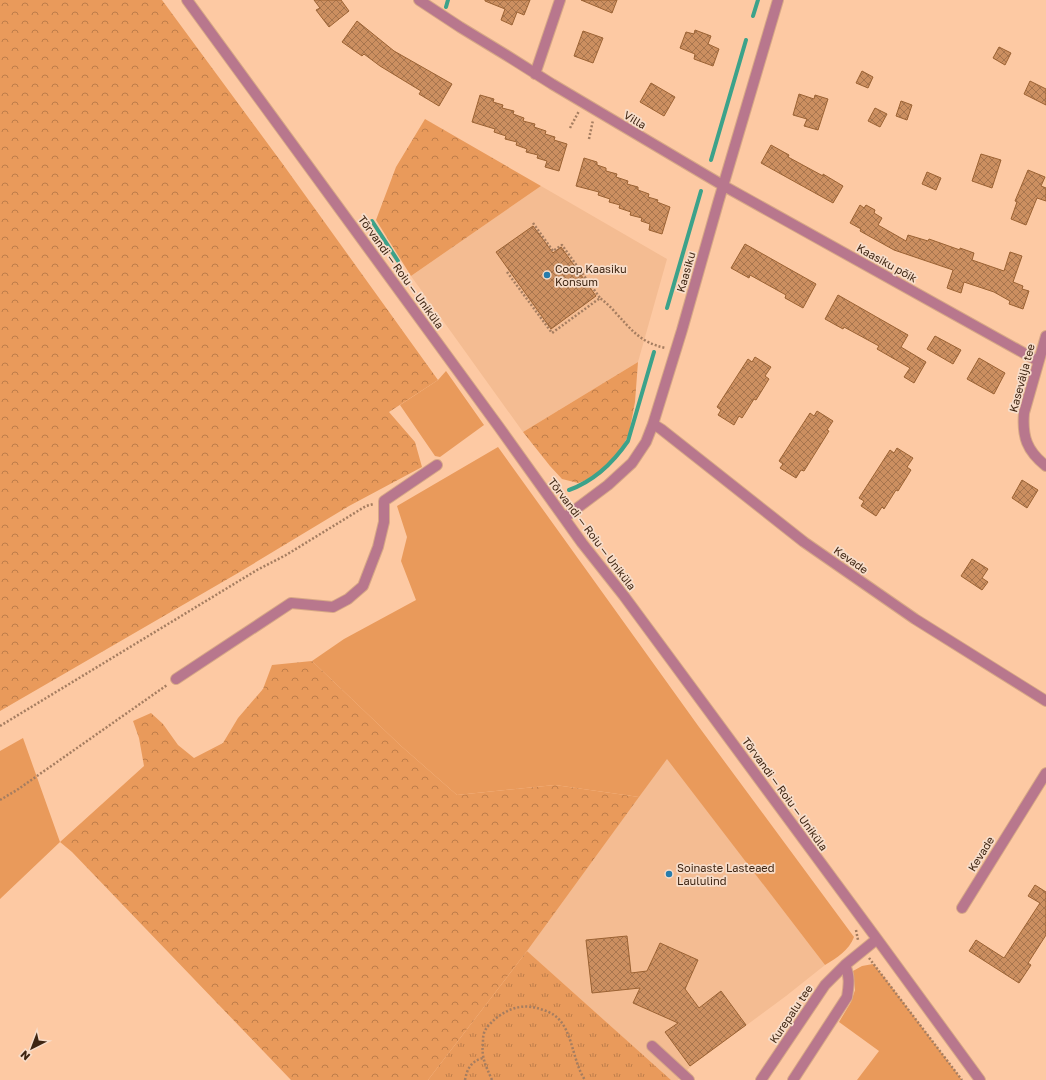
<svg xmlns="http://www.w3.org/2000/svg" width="1046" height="1080" font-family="'Golos Text',sans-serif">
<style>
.built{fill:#f4bc92}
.grass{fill:#e99a5b}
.forest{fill:url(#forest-crowns)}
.park{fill:url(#park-tufts)}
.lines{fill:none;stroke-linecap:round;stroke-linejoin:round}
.stream{stroke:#3ca28a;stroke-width:4}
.building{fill:url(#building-cross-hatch);stroke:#9b6233}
.minor-casing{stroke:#d7a886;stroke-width:12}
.path{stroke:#a57d60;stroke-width:2.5;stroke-dasharray:2 2;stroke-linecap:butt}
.minor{stroke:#b8778d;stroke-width:10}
.poi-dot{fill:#277cac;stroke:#f7ddca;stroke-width:1.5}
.labels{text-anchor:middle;stroke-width:3.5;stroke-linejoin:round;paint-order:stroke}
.street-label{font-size:11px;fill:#3e2512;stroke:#f7ddca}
.poi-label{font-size:11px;fill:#3e2512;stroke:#f7ddca;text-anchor:start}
</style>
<defs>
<pattern id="forest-crowns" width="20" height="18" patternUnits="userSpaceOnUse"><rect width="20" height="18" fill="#e99a5b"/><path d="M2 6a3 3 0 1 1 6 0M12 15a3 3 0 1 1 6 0" fill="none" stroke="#be7d4a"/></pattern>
<pattern id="park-tufts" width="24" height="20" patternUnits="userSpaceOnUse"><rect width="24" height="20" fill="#e99a5b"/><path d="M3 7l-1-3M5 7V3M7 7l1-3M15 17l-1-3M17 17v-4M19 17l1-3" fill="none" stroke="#be7d4a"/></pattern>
<pattern id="building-cross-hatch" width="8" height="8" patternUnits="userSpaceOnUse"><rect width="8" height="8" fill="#cc8f60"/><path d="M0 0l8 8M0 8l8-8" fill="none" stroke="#a7754e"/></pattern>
</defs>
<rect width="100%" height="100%" fill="#fdc9a3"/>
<!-- built -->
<path class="built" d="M 541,186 L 667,259 L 638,362 L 523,432 L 411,276 Z
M 667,758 L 825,965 L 786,996 L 690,1067 L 678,1080 L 671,1080 L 527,951 Z"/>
<!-- grass -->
<path class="grass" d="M 446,371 L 484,425 L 440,457 L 435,456 L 400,405 L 438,380 Z
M 498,447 L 699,727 L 854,937 C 849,950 837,958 825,965 L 667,759 L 639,797 L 555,785 L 457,795 L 400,745 L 312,661 L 344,639 L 416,600 L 401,561 L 407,537 L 397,506 Z
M 23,738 L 60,842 L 0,899 L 0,751 Z
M 873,964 L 884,977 L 962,1080 L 857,1080 L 879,1051 L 839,1022 L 851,1002 L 855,990 L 853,971 L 862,966 Z"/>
<!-- forest -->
<path class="forest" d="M 0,0 L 162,0 L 282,163 L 438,380 L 389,412 L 415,442 L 422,467 L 349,506 L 238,573 L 0,711 Z
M 425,119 L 541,186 L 411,276 L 376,220 L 396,167 Z
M 638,362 L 635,402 L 629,434 L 617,457 L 600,475 L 578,483 L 562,479 L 550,466 L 523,432 Z
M 312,661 L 400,745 L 457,795 L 555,785 L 639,797 L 527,951 L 428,1080 L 291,1080 L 72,852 L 60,842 L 144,766 L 139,738 L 133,721 L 151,713 L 163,724 L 178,745 L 194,758 L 223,743 L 238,718 L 263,689 L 272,665 Z"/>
<!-- park -->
<path class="park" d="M 527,951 L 671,1080 L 428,1080 Z"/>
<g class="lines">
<!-- stream -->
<path class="stream" d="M 446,7 L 448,0
M 753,16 L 758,0
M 711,160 L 746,40
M 372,221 L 398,261
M 667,308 L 701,191
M 569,490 C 594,481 613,463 628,441 L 654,352"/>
</g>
<!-- building -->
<path class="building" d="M 314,0 L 341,0 L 349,11 L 329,27 L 316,10 L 320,8 Z
M 485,0 L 530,0 L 524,15 L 517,12 L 512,25 L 501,20 L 505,9 L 485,1 Z
M 581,0 L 617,0 L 612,13 Z
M 357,21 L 394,51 L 452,84 L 439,106 L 419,94 L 421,91 L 380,66 L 364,54 L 362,56 L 342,42 Z
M 695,30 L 711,36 L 708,44 L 719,49 L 713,66 L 694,59 L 695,54 L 680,48 L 686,32 L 694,34 Z
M 583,31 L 603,38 L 593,63 L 574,56 Z
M 999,47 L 1011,53 L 1005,65 L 993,58 Z
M 862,71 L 873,77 L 868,88 L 856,83 Z
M 1030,81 L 1046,89 L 1046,105 L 1024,94 Z
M 651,83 L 675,97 L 664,116 L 640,102 Z
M 799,94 L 814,99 L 815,95 L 828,99 L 818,130 L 804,126 L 807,119 L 793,115 Z
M 480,95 L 494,99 L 493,102 L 503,105 L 502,108 L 514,111 L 513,114 L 524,118 L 523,121 L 535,124 L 534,127 L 546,131 L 545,134 L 555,137 L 554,140 L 567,144 L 559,171 L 545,167 L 547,161 L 537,158 L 538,155 L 526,152 L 527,149 L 516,145 L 517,142 L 505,139 L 506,136 L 494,132 L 495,129 L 472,122 Z
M 901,101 L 912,105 L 907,120 L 896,116 Z
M 875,108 L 887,114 L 880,127 L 868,121 Z
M 771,145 L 789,155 L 788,157 L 823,176 L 823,174 L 843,186 L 833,203 L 761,163 Z
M 981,154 L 1001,160 L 992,188 L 972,181 Z
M 584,158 L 597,162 L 597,165 L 606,168 L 606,171 L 617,174 L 616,177 L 628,181 L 627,184 L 638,187 L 638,190 L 649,194 L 648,197 L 658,200 L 657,202 L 670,207 L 662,234 L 649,230 L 650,224 L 641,221 L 642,218 L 630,215 L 631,212 L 619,208 L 620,205 L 609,202 L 610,199 L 598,195 L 599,192 L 576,186 Z
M 1028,170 L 1045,177 L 1041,186 L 1046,188 L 1046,201 L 1037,198 L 1026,225 L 1011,219 L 1017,202 L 1015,201 Z
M 927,172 L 941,178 L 936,190 L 922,184 Z
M 860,205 L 864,208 L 866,205 L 875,210 L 874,213 L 882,218 L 878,225 L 906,241 L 908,235 L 928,241 L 929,239 L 960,250 L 960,248 L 974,253 L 972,260 L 1004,271 L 1010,252 L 1022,256 L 1013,282 L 1023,286 L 1022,289 L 1029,291 L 1023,309 L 1009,304 L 1010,301 L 994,292 L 964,282 L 961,293 L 947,288 L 953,270 L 894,250 L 860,231 L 861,229 L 850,223 Z
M 533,226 L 553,253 L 561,247 L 596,296 L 551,329 L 496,252 Z
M 745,244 L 816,284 L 803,308 L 785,298 L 786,295 L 750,275 L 749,278 L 731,268 Z
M 838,295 L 908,335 L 901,347 L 926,362 L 914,383 L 904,377 L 910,368 L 877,349 L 879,346 L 844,327 L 843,329 L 825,319 Z
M 935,336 L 961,350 L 953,364 L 927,349 Z
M 755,357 L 771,367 L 765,376 L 769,379 L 756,400 L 754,399 L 742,418 L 739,416 L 734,425 L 718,415 L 721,410 L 717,407 L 748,359 L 752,362 Z
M 979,358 L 1005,373 L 994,394 L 967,379 Z
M 817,411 L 833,421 L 827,430 L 829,431 L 804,471 L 801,470 L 796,478 L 780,468 L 783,464 L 779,461 L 810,413 L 814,416 Z
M 897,448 L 913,458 L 907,467 L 911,470 L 898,491 L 896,490 L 884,509 L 882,507 L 876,516 L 861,506 L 864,501 L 859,498 L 890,450 L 894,453 Z
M 1022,480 L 1038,490 L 1027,508 L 1012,498 Z
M 972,559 L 988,569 L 982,578 L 988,582 L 982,590 L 961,576 Z
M 1035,885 L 1046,892 L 1046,935 L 1028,963 L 1031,965 L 1019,983 L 969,951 L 976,940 L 1004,958 L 1040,903 L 1028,896 Z
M 627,936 L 631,973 L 647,971 L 660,943 L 698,960 L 685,989 L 699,1008 L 721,991 L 746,1025 L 690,1066 L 665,1032 L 678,1023 L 633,1003 L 640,988 L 592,993 L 586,940 Z"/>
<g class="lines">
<!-- minor casing -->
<g class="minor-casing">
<path id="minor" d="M 187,0 L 499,427 L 582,543 L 624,596 L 877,939 L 980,1080
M 419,0 L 460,27 L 506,55 L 552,84 L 724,186 L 1038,361
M 535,74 L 560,0
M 1046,336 L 1024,413 C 1022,437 1027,451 1046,466
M 653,424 L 661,429 L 804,542 L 915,619 L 1046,701
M 564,518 L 608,485 L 632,463 L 646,442 L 653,424 L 682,330 L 718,203 L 778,0
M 176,679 L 291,603 L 333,607 L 348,599 L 363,586 L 378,547 L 384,522 L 384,501 L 437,465
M 962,908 L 1046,773
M 652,1046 L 689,1080
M 761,1080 L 825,985 L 845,965
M 793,1080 L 847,997 C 849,985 850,976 845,965 L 877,939"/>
</g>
<!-- path -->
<path class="path" d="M 570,128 L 579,111
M 589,139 L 593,120
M 533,223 L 553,251 L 562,245 L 600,298
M 507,272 L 552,333 L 600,298 C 605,302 610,306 614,311 C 631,329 640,343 666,348
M 0,726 L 257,570 L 286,555 L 366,506 L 374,504
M 0,800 L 17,790 L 167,685
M 856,930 L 858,940
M 869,958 L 962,1080
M 465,1080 C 467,1069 471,1061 483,1058
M 492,1080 C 486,1066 481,1058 483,1042 C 483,1039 483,1036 484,1033 C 486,1027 491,1023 495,1019 C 510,1007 525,1003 543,1010 C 547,1011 551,1013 554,1015 C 573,1028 572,1061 585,1080"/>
<!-- minor -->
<use href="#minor" class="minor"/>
</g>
<!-- markers -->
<g class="poi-dot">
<circle cx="547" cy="275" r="4"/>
<circle cx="669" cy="874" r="4"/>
</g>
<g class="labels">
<!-- street labels -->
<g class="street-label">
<text transform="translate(635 120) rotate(31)" y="4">Villa</text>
<text transform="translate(887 263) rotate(29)" y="4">Kaasiku põik</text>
<text transform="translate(401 272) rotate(54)" y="4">Tõrvandi — Roiu — Uniküla</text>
<text transform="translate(686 272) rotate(-74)" y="4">Kaasiku</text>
<text transform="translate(1022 378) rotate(-75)" y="4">Kasevälja tee</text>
<text transform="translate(592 534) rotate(53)" y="4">Tõrvandi — Roiu — Uniküla</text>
<text transform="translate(851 560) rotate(35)" y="4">Kevade</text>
<text transform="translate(785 794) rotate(54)" y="4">Tõrvandi — Roiu — Uniküla</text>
<text transform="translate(981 854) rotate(-58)" y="4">Kevade</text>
<text transform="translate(791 1014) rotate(-56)" y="4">Kurepalu tee</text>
</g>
<!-- poi labels -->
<g class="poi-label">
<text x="555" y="273">Coop Kaasiku<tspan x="555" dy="13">Konsum</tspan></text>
<text x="677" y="872">Soinaste Lasteaed<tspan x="677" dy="13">Laululind</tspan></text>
</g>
</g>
<!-- north arrow -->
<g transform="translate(32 1048) rotate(222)" stroke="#f7ddca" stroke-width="3" paint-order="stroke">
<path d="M0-3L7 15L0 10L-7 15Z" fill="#3e2512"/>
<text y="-6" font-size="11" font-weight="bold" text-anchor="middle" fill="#3e2512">N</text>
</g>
</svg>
